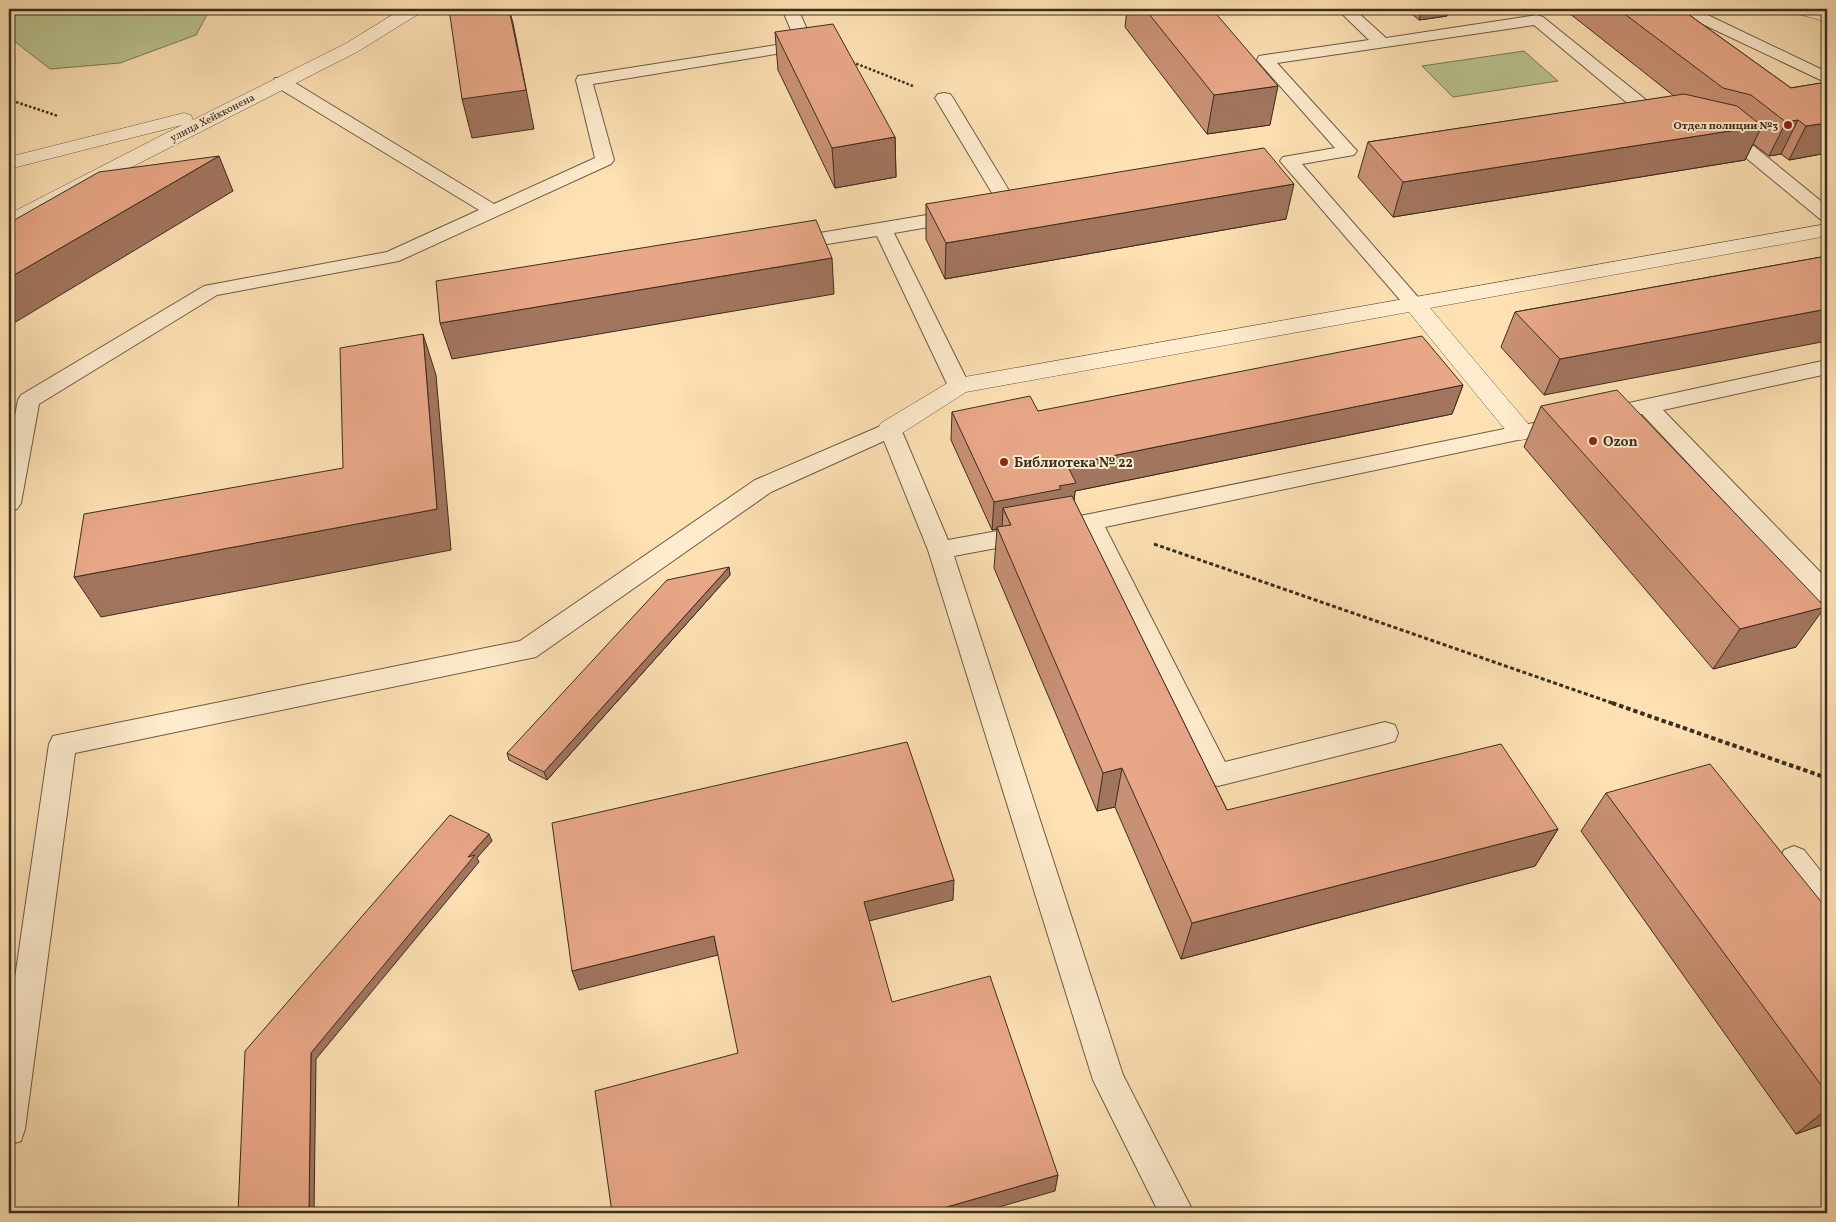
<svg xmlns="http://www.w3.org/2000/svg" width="1836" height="1222" font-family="Vollkorn,serif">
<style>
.green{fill:#bac490;stroke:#7a7958}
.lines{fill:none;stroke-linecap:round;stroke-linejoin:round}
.lane-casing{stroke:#6b5b45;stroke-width:2}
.street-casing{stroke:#6b5b45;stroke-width:1}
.path-far2{stroke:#3a2e20;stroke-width:2.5;stroke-dasharray:2.5 2;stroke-linecap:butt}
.path-far1{stroke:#3a2e20;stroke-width:3;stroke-dasharray:4 2.5;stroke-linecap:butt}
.path{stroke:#3a2e20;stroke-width:4;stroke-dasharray:4.5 3;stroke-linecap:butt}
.lane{fill:#feecce;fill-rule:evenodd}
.street{fill:#feecce;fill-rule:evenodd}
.wall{fill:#c89074;stroke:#3a2e20}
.shaded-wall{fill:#a2755e;stroke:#3a2e20}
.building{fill:#e8a787;stroke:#3a2e20}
.poi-dot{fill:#8f2418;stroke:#feecce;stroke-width:2}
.labels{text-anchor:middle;stroke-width:4;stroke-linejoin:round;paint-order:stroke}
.far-street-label{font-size:11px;fill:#3a2e20;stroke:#feecce}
.far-poi-label{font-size:11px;font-weight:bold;fill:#3a2e20;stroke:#feecce;text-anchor:end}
.poi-label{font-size:14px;font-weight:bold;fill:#3a2e20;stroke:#feecce;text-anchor:start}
</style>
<rect width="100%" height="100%" fill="#fde1b3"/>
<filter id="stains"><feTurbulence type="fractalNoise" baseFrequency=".004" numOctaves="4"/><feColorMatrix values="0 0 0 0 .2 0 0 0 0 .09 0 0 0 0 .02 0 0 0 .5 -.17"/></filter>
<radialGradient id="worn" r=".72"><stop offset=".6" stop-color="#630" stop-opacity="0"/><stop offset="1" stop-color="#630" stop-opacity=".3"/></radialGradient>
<!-- green -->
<path class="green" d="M 9,9 L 206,9 L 209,11 L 196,35 L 120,63 L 50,69 L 9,37 Z
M 1524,51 L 1558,81 L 1453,97 L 1422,66 Z"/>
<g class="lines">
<!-- lane casing -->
<g class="lane-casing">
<path id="lane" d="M 782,9 L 798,9 L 814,45 L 812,48 L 593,84 L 614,160 L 611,164 L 399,261 L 217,295 L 39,404 L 21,503 L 17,509 L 9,511 L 9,446 L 18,400 L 21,395 L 204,286 L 387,252 L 479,210 L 275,86 L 273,82 L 275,78 L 287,78 L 494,204 L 595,158 L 576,80 L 578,76 L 796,42 Z
M 1337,9 L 1354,9 L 1386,38 L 1537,15 L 1543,17 L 1671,120 L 1668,124 L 1662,125 L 1650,122 L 1534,25 L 1277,63 L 1357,151 L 1354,155 L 1348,156 L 1302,164 L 1424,304 L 1421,308 L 1414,310 L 1407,308 L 1280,161 L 1283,157 L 1289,156 L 1335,148 L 1257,60 L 1259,56 L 1265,55 L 1369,40 Z
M 1675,9 L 1695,9 L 1827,72 L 1827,83 L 1677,12 Z
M 944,93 L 950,94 L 953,98 L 1019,207 L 1017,211 L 1010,213 L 894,233 L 970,386 L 967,391 L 959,393 L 951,391 L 948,386 L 877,236 L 790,250 L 783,248 L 780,244 L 783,240 L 790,238 L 998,203 L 935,98 L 938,94 Z
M 1723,128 L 1734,130 L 1827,206 L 1827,221 L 1820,219 L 1722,138 L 1717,137 L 1714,133 L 1717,129 Z
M 1827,360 L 1827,374 L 1663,410 L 1827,579 L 1827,603 L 1818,601 L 1642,414 L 1601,423 L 1593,421 L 1590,416 L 1593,411 L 1601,409 Z
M 1543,421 L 1551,423 L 1554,428 L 1551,433 L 1105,527 L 1225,762 L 1385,722 L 1395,725 L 1398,733 L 1395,741 L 1385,744 L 1218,786 L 1208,783 L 1083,532 L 954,556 L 1123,1075 L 1194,1213 L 1159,1213 L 1093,1080 L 928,550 L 884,441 L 771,492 L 536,657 L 75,753 L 25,1129 L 21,1141 L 9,1145 L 9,1019 L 49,744 L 53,736 L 520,641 L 755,480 L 890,422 L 898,424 L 901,429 L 948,540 L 1090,514 Z
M 1794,846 L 1804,850 L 1827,879 L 1827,914 L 1817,910 L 1784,868 L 1780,859 L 1784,850 Z"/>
</g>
<!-- street casing -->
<g class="street-casing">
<path id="street" d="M 402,9 L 423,9 L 420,13 L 357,52 L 16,226 L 9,228 L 9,214 L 182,125 L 9,169 L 9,157 L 184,113 L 191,115 L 193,120 L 345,44 Z
M 1793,9 L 1818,9 L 1827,11 L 1827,22 L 1795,13 Z
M 1827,224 L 1827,236 L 1430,308 L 1530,426 L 1533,432 L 1530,438 L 1521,440 L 1512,438 L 1409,312 L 966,392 L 899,435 L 890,437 L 881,435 L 878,429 L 881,423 L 951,381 L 959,378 Z"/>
</g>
<!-- path-far2 -->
<path class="path-far2" d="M 852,62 L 913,86
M 9,97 L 13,101 L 58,116"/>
<!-- path-far1 -->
<path class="path-far1" d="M 1154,544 L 1615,704"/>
<!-- path -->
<path class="path" d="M 1612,703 L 1827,778"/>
<!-- lane -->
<use href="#lane" class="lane"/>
<!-- street -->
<use href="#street" class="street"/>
</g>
<!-- wall -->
<path class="wall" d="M 1127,9 L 1212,9 L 1270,125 L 1207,134 L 1125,27 Z
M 1406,9 L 1449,9 L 1447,16 L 1419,20 Z
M 1564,9 L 1681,9 L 1791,88 L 1827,82 L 1827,153 L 1789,160 L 1781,154 L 1769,156 L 1753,144 L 1745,160 L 1393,217 L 1358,177 L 1368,142 L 1674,96 Z
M 775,32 L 895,137 L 896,177 L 835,188 L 778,70 Z
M 926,204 L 1286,219 L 945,279 L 926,239 Z
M 1827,256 L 1544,395 L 1501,347 L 1515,312 Z
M 1463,385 L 1452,414 L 1075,491 L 1074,501 L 1227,810 L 1558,829 L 1535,866 L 1181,959 L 1115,807 L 1097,811 L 994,568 L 997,529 L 992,530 L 951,440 L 952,412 L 1038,411 Z
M 1541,406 L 1796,647 L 1713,669 L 1524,447 Z
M 729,567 L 730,575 L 547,780 L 509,760 L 507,753 Z
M 1606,793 L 1827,909 L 1827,1123 L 1796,1134 L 1581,831 Z"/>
<!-- shaded-wall -->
<path class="shaded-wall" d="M 509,9 L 513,23 L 534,129 L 472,138 L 462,99 Z
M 1422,9 L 1449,9 L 1447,16 L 1419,20 Z
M 1278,86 L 1270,125 L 1207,134 L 1214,95 Z
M 1798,120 L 1781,154 L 1769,156 L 1786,122 Z
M 1827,123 L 1827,153 L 1789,160 L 1806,126 Z
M 1762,126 L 1745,160 L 1393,217 L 1403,182 Z
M 895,137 L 896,177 L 835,188 L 832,148 Z
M 219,156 L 233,191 L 9,326 L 9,278 Z
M 1294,184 L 1286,219 L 945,279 L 946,243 Z
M 832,258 L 834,294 L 452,359 L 440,323 Z
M 1827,309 L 1827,341 L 1544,395 L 1560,359 Z
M 423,334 L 436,375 L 451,550 L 101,617 L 74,577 L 437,509 Z
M 1463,385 L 1452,414 L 1075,491 L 1073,512 L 1011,525 L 1003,508 L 1002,528 L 997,527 L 997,529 L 992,530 L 994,502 L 1059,486 L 1067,465 Z
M 729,567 L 730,575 L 547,780 L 544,772 Z
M 1825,607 L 1796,647 L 1713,669 L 1740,629 Z
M 1122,768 L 1115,807 L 1097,811 L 1103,773 Z
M 1558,829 L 1535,866 L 1181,959 L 1192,923 Z
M 489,834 L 492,841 L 477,858 L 479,862 L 316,1059 L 314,1213 L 309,1213 L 311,1053 L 468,857 Z
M 954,880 L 953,900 L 865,922 L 864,902 Z
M 714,936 L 718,955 L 579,990 L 572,971 Z
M 1827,1109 L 1827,1123 L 1796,1134 Z
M 1058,1175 L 1055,1191 L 978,1213 L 926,1213 Z"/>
<!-- building -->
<path class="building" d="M 449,9 L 509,9 L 526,90 L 462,99 Z
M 1145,9 L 1212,9 L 1278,86 L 1214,95 Z
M 1618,9 L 1681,9 L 1791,88 L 1827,82 L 1827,123 L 1806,126 L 1798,120 L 1786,122 L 1751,95 L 1723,88 Z
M 833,24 L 895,137 L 832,148 L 775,32 Z
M 1684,94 L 1737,106 L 1762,126 L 1403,182 L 1368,142 Z
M 1264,148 L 1294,184 L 946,243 L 926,204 Z
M 219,156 L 9,278 L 9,223 L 99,172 Z
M 816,220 L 832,258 L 440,323 L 436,281 Z
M 1827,256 L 1827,309 L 1560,359 L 1515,312 Z
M 423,334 L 437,509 L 74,577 L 84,514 L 343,468 L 340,348 Z
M 1422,336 L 1463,385 L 1067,465 L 1076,483 L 1059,486 L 1061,489 L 994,502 L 952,412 L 1030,396 L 1038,411 Z
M 1617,390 L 1825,607 L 1740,629 L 1541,406 Z
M 1072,496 L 1227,810 L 1501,744 L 1558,829 L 1192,923 L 1122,768 L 1103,773 L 997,527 L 1011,525 L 1003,508 Z
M 729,567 L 544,772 L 507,753 L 667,580 Z
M 907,742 L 954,880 L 864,902 L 892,1002 L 990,976 L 1058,1175 L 926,1213 L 612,1213 L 595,1091 L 738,1053 L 714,936 L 572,971 L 552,823 Z
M 1710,764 L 1827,909 L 1827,1093 L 1606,793 Z
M 450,815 L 489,834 L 468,857 L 475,855 L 311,1053 L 309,1213 L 238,1213 L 245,1051 Z"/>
<!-- markers -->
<g class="poi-dot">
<circle cx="1788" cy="125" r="5"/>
<circle cx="1593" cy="441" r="5"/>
<circle cx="1004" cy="462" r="5"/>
</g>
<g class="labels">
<!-- far-street labels -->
<g class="far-street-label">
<text transform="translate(212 117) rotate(-27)" y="4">улица Хейкконена</text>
</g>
<!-- far-poi labels -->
<g class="far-poi-label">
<text x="1778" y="129">Отдел полиции №3</text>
</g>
<!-- poi labels -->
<g class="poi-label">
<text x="1603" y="446">Ozon</text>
<text x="1014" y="467">Библиотека № 22</text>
</g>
</g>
<!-- margin -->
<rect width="1836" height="1222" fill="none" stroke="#fde1b3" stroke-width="30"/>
<rect x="10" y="10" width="1816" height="1202" fill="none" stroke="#3a2e20" stroke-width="2.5"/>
<rect x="15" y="15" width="1806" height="1192" fill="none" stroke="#3a2e20"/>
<rect width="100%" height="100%" filter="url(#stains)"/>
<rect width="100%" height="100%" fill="url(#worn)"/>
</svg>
